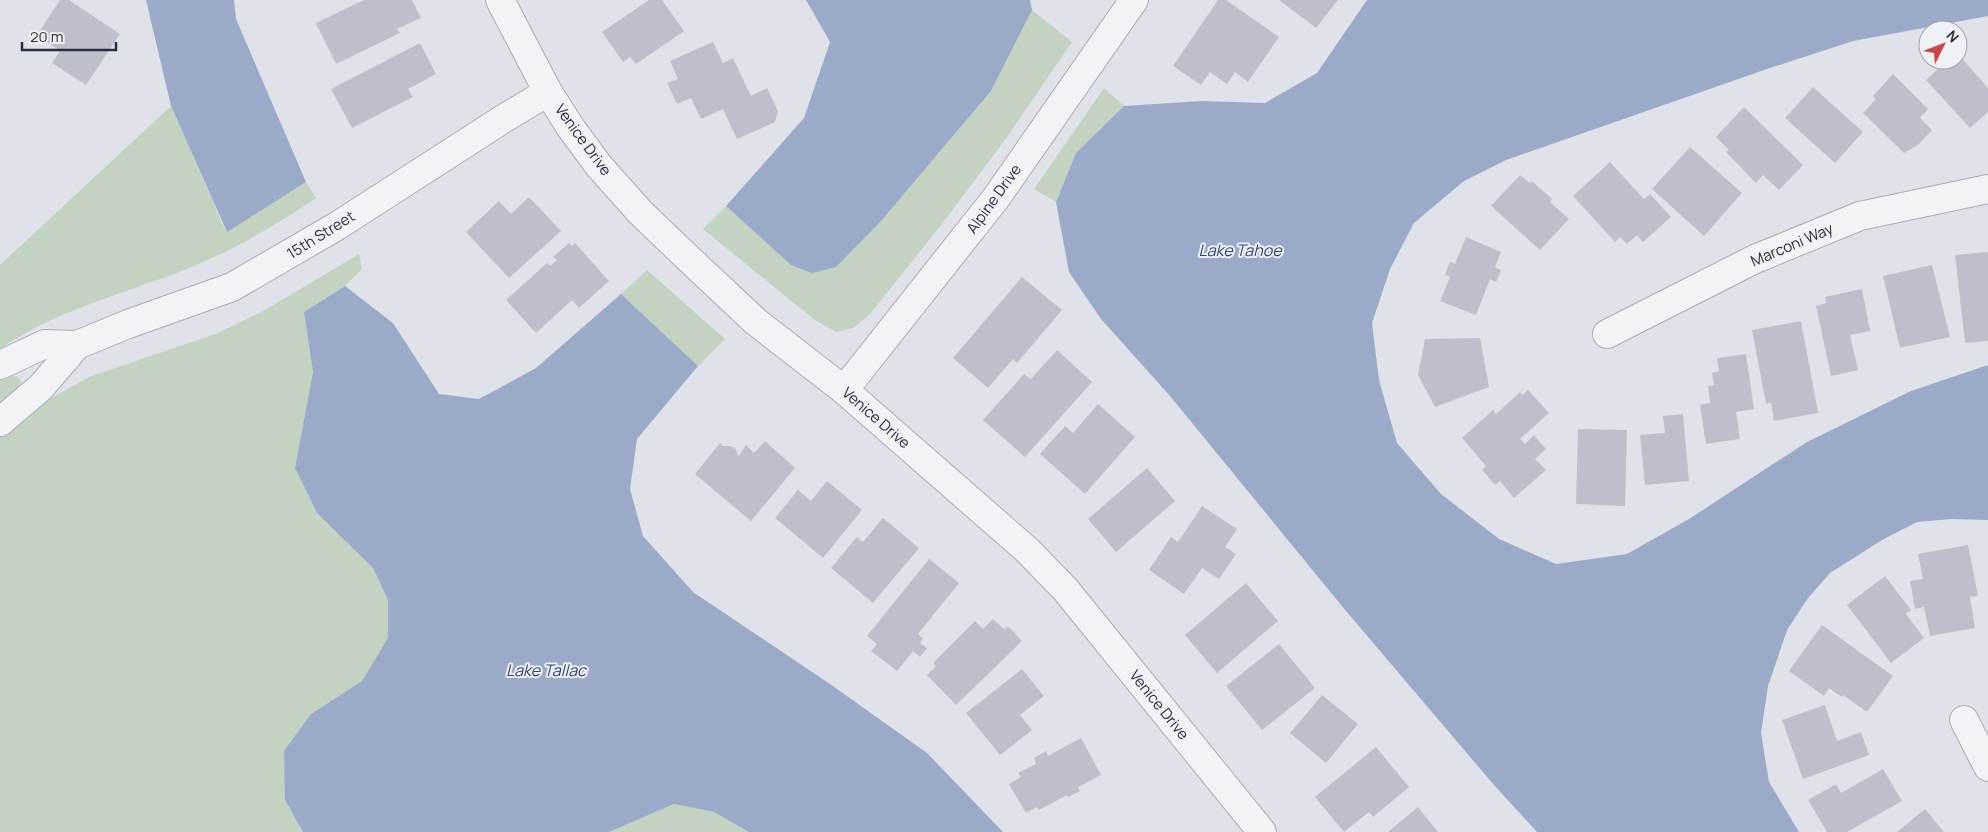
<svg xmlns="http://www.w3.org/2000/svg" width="1988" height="832" font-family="Manrope,sans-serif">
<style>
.green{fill:#c3d2c1}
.water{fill:#9baac8}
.building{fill:#bdc0cb}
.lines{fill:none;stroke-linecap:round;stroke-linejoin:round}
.minor-casing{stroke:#a9acb6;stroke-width:30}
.tertiary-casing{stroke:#a9acb6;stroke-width:30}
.minor{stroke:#f2f3f7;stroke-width:28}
.tertiary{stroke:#f2f3f7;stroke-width:28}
.labels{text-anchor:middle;stroke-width:4;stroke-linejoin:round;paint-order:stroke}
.street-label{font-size:15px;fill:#292d40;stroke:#eff1f6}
.water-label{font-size:16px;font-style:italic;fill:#334673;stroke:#eff1f6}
</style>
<rect width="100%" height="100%" fill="#e0e2e9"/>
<!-- green -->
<path class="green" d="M 1032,10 L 1072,42 L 1005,140 L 941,225 L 870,314 L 853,328 L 837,332 L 816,321 L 703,229 L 726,206 L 791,265 L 882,220 L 991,91 Z
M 1104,88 L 1124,106 L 1076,153 L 1056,202 L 1034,189 Z
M 171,106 L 226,232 L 306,182 L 316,198 C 272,228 228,253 179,272 C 117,296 55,311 0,349 L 0,265 Z
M 359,254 L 362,269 L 345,286 L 304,312 L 313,372 L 295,468 L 317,513 L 373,568 L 388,600 L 388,638 L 362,681 L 311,714 L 285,800 L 303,832 L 0,832 L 0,435 L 39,405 L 89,377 L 218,333 L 265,310 Z
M 647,270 L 725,339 L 698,366 L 621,294 Z
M 16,376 L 22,382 L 17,392 L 0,405 L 0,379 Z
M 674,804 L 714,812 L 749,832 L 609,832 Z"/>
<!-- water -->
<path class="water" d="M 146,0 L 234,0 L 236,19 L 306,182 L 227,232 L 171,106 Z
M 806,0 L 1030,0 L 1032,10 L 991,91 L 882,220 L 836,267 L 812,273 L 791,265 L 726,206 L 804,118 L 830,42 Z
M 1367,0 L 1988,0 L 1988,16 L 1853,41 L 1767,69 L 1506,160 L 1464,181 L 1414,223 L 1390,269 L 1372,323 L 1379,380 L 1397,443 L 1441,494 L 1499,539 L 1556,564 L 1627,554 L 1689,519 L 1807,442 L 1911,391 L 1988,365 L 1988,520 L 1951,519 L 1917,522 L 1882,540 L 1830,573 L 1808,598 L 1787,630 L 1768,686 L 1761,733 L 1769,782 L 1799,832 L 1537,832 L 1494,785 L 1346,611 L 1170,396 L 1101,319 L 1069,272 L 1056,202 L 1076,153 L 1124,106 L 1202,101 L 1265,103 L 1317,73 Z
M 345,286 L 393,323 L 439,394 L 479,399 L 536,368 L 621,294 L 698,366 L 637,439 L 630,489 L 643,536 L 693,592 L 830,684 L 927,753 L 1003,832 L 749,832 L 714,812 L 674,804 L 609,832 L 303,832 L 285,800 L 284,751 L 311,714 L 362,681 L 388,638 L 388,600 L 373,568 L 317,513 L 295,468 L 313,372 L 304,312 Z"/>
<!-- building -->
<path class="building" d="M 60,0 L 69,0 L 120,34 L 86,85 L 52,63 L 60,51 L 37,35 Z
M 364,0 L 412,0 L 421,18 L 397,29 L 400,33 L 336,64 L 316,23 Z
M 649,0 L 662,0 L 684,31 L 636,64 L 630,57 L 623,62 L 602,32 Z
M 1218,0 L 1226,0 L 1279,37 L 1248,82 L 1235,72 L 1227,84 L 1210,72 L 1201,85 L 1173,66 Z
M 1279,0 L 1338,0 L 1316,28 Z
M 713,42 L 723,63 L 733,58 L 751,96 L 767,88 L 778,111 L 775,122 L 737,139 L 723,109 L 701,119 L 691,98 L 677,104 L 667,83 L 678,79 L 670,61 Z
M 420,43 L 436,74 L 408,89 L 413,97 L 352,128 L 331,89 Z
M 1958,54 L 1988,88 L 1988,112 L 1970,128 L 1926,80 L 1948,60 L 1958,60 Z
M 1893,74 L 1928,109 L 1920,118 L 1932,130 L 1918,145 L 1904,153 L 1863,113 L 1876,99 L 1873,96 Z
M 1813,87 L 1863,132 L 1835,163 L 1785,118 Z
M 1744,107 L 1803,165 L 1779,190 L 1763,175 L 1756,183 L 1726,152 L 1729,150 L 1716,137 Z
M 1690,147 L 1742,193 L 1704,236 L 1652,189 Z
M 1610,162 L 1644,199 L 1650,194 L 1671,217 L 1643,242 L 1637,235 L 1627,244 L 1620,237 L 1615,242 L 1573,196 Z
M 1520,175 L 1530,183 L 1532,181 L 1552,199 L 1550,202 L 1569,219 L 1540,250 L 1491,206 Z
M 529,197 L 561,231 L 509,278 L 466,232 L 499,201 L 511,214 Z
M 1466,237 L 1501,252 L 1495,267 L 1501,270 L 1496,282 L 1490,279 L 1476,315 L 1440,301 L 1450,277 L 1445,274 L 1450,262 L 1455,264 Z
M 569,243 L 572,246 L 575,243 L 609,281 L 579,308 L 572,300 L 536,333 L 506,300 L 547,263 L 550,266 L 557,260 L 553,257 Z
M 1988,252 L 1988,341 L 1965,343 L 1955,255 Z
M 1932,265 L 1950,337 L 1900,348 L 1883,276 Z
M 1022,277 L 1062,310 L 1017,363 L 1013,359 L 988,388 L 953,358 Z
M 1862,289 L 1870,331 L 1850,335 L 1858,370 L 1831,376 L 1816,306 L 1826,303 L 1825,297 Z
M 1801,321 L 1818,413 L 1774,421 L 1771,403 L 1766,404 L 1752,330 Z
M 1480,338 L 1489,387 L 1435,407 L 1418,375 L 1425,339 Z
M 1057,350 L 1092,382 L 1025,457 L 983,420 L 1024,374 L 1031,379 Z
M 1746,354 L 1754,409 L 1736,412 L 1740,439 L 1706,444 L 1700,405 L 1710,403 L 1708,386 L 1714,385 L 1712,373 L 1719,371 L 1717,358 Z
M 1528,390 L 1549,413 L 1520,439 L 1525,444 L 1534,435 L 1546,449 L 1535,459 L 1546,470 L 1514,498 L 1500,481 L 1495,485 L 1482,470 L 1486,466 L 1462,438 L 1493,410 L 1496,414 L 1520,392 L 1522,395 Z
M 1098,404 L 1135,437 L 1085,494 L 1040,454 L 1065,426 L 1073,433 Z
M 1683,414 L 1689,481 L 1645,485 L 1640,435 L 1665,433 L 1663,416 Z
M 1578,429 L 1627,430 L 1625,506 L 1576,504 Z
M 765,441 L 795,468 L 751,521 L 695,474 L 720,443 L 723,446 L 731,446 L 736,449 L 738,457 L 746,445 L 754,453 Z
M 1147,468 L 1175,501 L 1116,552 L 1088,519 Z
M 827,481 L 862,510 L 823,558 L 775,518 L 798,490 L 811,501 Z
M 1202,506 L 1237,529 L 1225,547 L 1236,554 L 1219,579 L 1202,568 L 1184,594 L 1149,570 L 1171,537 L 1178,542 Z
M 883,518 L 919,548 L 873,603 L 831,568 L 857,537 L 863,542 Z
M 1968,545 L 1978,596 L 1970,597 L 1975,628 L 1930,636 L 1924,607 L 1915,609 L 1910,581 L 1923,579 L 1918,554 Z
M 929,559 L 959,583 L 918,634 L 923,638 L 920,643 L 927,648 L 920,657 L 913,651 L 897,671 L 871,651 L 877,644 L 867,636 Z
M 1885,576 L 1911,610 L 1906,614 L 1924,638 L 1891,663 L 1847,605 Z
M 1246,583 L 1278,621 L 1217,673 L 1185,635 Z
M 993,619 L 1005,630 L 1008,626 L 1022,641 L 956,705 L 927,675 L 936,666 L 933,663 L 975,621 L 983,629 Z
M 1822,625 L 1893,676 L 1867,712 L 1843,695 L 1842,697 L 1829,688 L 1824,696 L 1789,671 Z
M 1279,644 L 1315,688 L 1262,730 L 1226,686 Z
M 1022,669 L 1044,696 L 1020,715 L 1032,730 L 1000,755 L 966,713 Z
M 1322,695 L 1358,724 L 1326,763 L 1290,733 Z
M 1825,705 L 1837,741 L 1861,732 L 1869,755 L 1803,779 L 1782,720 Z
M 1081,738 L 1101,775 L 1078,787 L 1080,791 L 1068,797 L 1067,795 L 1039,810 L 1037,807 L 1026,813 L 1009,784 L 1021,777 L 1018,773 L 1036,764 L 1034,758 L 1046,751 L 1048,756 Z
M 1376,747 L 1409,787 L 1373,817 L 1369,812 L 1344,832 L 1315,797 Z
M 1883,769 L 1902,801 L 1847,832 L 1827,832 L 1808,800 L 1836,784 L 1841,793 Z
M 1418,807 L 1438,832 L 1388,832 Z
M 1925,809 L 1944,832 L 1897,832 Z"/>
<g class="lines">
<!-- minor casing -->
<g class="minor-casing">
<path id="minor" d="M 500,0 L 548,92
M 1607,334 L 1755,259 L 1860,216 L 1988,189
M 844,390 L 996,198 L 1134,0
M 1964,720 L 1988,767"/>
</g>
<!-- tertiary casing -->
<g class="tertiary-casing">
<path id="tertiary" d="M 0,365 L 45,344 L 77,345 L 128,324 L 232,287 L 337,226 L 503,119 L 548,92 L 571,128 L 599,166 L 640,212 L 689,259 L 755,321 L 844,390 L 1027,550 L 1065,589 L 1262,832
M 0,422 L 41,387 L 77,345"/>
</g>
<!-- minor -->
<use href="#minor" class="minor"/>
<!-- tertiary -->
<use href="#tertiary" class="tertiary"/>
</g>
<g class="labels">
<!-- street labels -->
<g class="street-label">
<text transform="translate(583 140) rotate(54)" y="5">Venice Drive</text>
<text transform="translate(994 199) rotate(-54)" y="5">Alpine Drive</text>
<text transform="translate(321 235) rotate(-32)" y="5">15th Street</text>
<text transform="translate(1792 245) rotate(-23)" y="5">Marconi Way</text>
<text transform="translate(876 418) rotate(41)" y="5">Venice Drive</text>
<text transform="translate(1159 705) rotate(51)" y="5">Venice Drive</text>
</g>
<!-- water labels -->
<g class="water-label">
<text x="1240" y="256">Lake Tahoe</text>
<text x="546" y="676">Lake Tallac</text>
</g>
</g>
<!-- north arrow -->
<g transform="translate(1943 45) rotate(48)"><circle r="24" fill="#eff1f6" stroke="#a0a3ad"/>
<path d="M0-4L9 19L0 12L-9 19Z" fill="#cc4646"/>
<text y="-8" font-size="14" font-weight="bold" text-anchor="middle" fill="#292d40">N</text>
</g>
<!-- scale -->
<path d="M22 42v8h94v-8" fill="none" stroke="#292d40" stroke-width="2.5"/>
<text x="30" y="42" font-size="15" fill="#292d40" stroke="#eff1f6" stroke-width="4" paint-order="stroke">20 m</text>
</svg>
